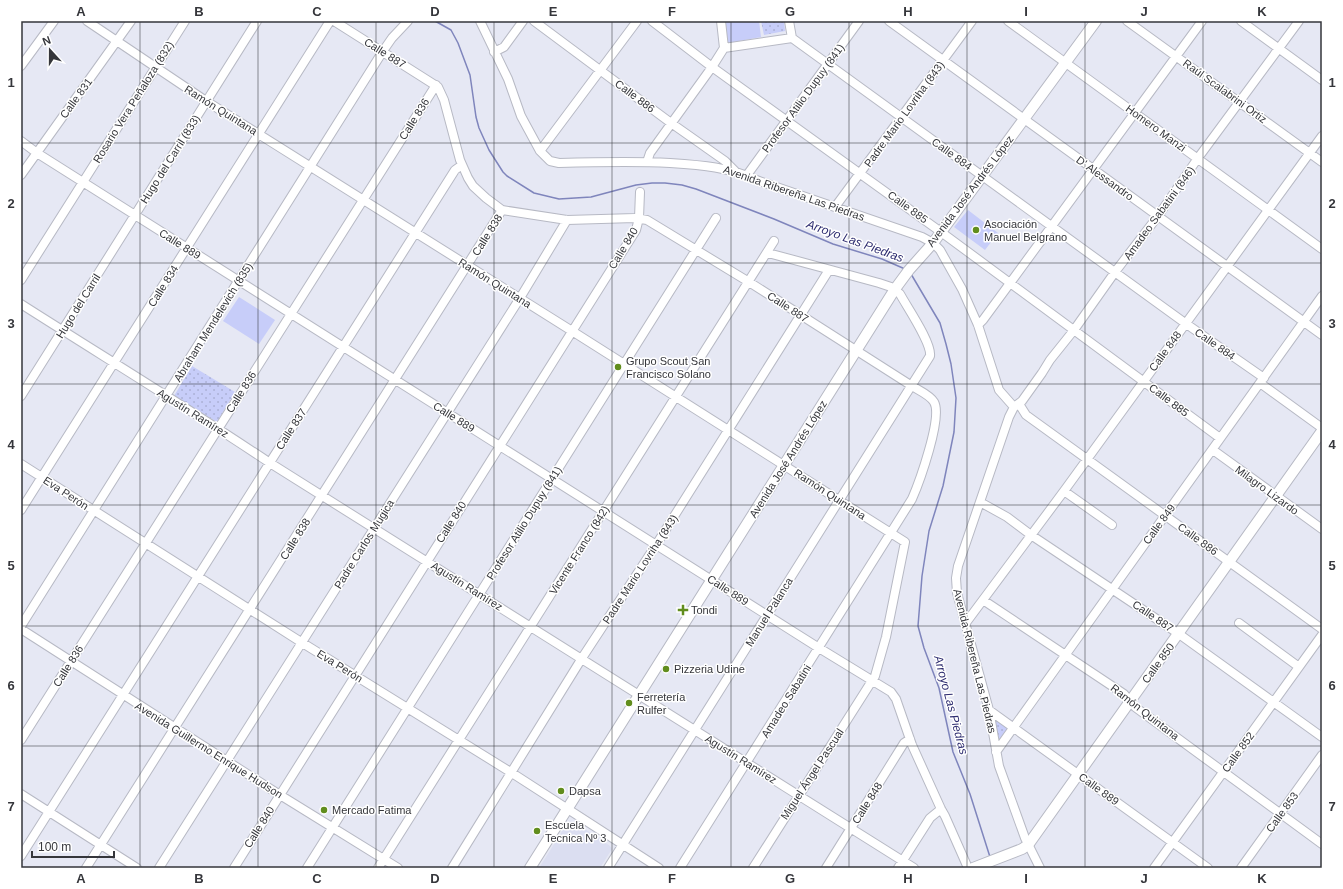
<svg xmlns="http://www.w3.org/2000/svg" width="1343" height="889" font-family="Arial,sans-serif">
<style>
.built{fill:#dbdef1}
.green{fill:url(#green-dots)}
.pitch{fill:#c7cdf9}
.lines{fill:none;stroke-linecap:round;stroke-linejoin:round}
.stream{stroke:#7f85bc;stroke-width:1.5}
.minor-casing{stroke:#b7b9c4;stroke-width:10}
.major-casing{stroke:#b7b9c4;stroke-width:12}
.minor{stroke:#fff;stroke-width:8}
.major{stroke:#fff;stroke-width:10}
.grid{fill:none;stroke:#35363b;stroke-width:1;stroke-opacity:0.55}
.poi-dot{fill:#618d1d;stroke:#fff;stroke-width:1.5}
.labels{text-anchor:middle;stroke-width:3;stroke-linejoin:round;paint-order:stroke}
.street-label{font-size:11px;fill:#35363b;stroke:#fff}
.poi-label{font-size:11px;fill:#35363b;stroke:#fff;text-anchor:start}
.water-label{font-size:12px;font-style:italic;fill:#2f2e71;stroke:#fff}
.neatline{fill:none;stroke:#35363b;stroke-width:1.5}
.grid-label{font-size:13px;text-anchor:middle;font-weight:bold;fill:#35363b}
</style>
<defs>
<pattern id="green-dots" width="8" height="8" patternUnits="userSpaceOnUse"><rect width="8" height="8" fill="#c7cdf9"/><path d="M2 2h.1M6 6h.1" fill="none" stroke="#acb1d6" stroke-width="1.8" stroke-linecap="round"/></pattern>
</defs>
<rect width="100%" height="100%" fill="#e6e8f4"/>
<!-- built -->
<path class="built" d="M 573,821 L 610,846 L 612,849 L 600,868 L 539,868 L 568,822 Z"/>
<!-- green -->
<path class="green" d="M 761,21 L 784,21 L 785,31 L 764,35 Z
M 192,366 L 235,392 L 217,422 L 174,396 Z
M 992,714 L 1010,727 L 998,744 Z"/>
<!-- pitch -->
<path class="pitch" d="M 725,21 L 759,21 L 761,37 L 728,43 Z
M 968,210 L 998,233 L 985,250 L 954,227 Z
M 239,297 L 275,320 L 259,344 L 223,321 Z"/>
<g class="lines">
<!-- stream -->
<path class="stream" d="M 435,21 L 451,30 L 458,43 L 470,75 L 476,117 L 479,128 L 489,150 L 503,172 L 507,176 L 534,193 L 559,199 L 591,197 L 636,185 L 652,183 L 665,183 L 682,185 L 696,189 L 774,219 L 833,244 L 882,259 L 905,269
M 911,274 L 940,323 L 946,344 L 951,364 L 956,398 L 954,432 L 943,486 L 929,531 L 922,576 L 918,626 L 924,648 L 939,688 L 953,752 L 970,794 L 990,857"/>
<!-- minor casing -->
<g class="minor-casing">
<path id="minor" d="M 87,21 L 206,101 L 572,331 L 905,542 L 886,637 L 875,676 L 753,868
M 334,21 L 438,87 L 444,100 L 460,160 L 468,178 L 473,186 L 486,198 L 502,210 L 567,220 L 635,218 L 647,220 L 749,282 L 912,386 C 918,390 930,395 934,402 C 943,417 919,483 912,499 L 680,868
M 480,21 L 508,79 L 521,116 L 540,151 L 550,161 L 559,163 C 596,162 633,161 670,163 C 701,165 730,167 759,181 L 922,237 L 933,243 L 940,250 L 962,289 L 978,325 L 999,390 L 1014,407
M 534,21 L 671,123 L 725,161 L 735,171
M 652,21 L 712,67 L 941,232 L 1220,438
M 721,21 L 724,48 L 792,38
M 789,21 L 792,38 L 1185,323 L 1264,378
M 889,21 L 1322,335
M 1008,21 L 1322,249
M 1127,21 L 1322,162
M 1241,21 L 1322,80
M 494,52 L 504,47 L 523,21
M 21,66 L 54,21
M 21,141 L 37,153 L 819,648 L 891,692 L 896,699 L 912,745 L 941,809 L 945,816 L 968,868
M 540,151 L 637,21
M 647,162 L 650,153 L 712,67 L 724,48
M 21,175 L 131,21
M 747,175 L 859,21
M 835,207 L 972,21
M 21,280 L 185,21
M 21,304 C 104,357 188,408 270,463 L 914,868
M 978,325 L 983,320 L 1202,21
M 1260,383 L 1322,428
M 21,396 L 257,21
M 1019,404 L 1026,415 L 1322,629
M 1213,450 L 1322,529
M 21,464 L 301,642 L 512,773 L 659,868
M 1064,491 L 1112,525
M 980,502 L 1007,517 L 1031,535 L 1179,634 L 1322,737
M 21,510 L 330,21
M 983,600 L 1124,694 L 1135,707 L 1322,844
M 1239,623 L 1299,667
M 965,624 L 1064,491 L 1322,136
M 21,626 L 383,51 L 392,38 L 408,21
M 21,629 L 280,795 L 398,868
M 989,710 L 1208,868
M 21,740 L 436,85
M 996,752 L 1322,296
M 21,794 L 137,868
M 21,856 L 455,170 L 462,165
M 86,868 L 502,210
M 159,868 L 520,298 L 567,220
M 234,868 L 636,230 L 639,218 L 640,192
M 307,868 L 716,218
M 378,868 L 774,241
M 452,868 L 582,658 L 656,545 L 829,270
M 608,868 L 930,356 C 932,343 907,307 900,294 L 891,287 L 879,283 L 768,253
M 826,868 L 904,743 L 910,739
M 898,868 L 930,818 L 941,809
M 1040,868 L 1025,838 L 999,766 L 989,710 L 957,593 L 956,578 L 958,566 L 1009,417 L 1014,407 L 1022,401 L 1042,373 L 1050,360 L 1074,330 L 1115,272 L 1158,216 L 1198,158 L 1299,21
M 1154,868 L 1322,635
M 1241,868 L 1322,755"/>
</g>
<!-- major casing -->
<g class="major-casing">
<path id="major" d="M 530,868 L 895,289 L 909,270 L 933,243 L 1096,21
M 973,868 L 1022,849 L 1028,845 L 1322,431"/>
</g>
<!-- minor -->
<use href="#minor" class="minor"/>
<!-- major -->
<use href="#major" class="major"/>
</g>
<!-- grid -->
<path class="grid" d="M 140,21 L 140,868M 258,21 L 258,868M 376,21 L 376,868M 494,21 L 494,868M 612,21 L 612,868M 731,21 L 731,868M 849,21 L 849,868M 967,21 L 967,868M 1085,21 L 1085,868M 1203,21 L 1203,868M 21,143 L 1322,143M 21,263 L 1322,263M 21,384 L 1322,384M 21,505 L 1322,505M 21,626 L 1322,626M 21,746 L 1322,746"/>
<!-- markers -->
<g class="poi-dot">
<circle cx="976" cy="230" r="4"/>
<circle cx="618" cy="367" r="4"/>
<path d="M681 604h4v4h4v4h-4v4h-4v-4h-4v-4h4z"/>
<circle cx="666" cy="669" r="4"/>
<circle cx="629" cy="703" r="4"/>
<circle cx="561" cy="791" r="4"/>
<circle cx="324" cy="810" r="4"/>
<circle cx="537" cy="831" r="4"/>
</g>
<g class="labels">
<!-- street labels -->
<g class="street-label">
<text transform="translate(385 53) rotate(32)" y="4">Calle 887</text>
<text transform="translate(1225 91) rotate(36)" y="4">Raúl Scalabrini Ortiz</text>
<text transform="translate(635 96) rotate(37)" y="4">Calle 886</text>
<text transform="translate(76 98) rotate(-54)" y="4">Calle 831</text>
<text transform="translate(803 98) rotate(-54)" y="4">Profesor Atilio Dupuy (841)</text>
<text transform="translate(133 102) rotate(-58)" y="4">Rosario Vera Peñaloza (832)</text>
<text transform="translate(221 110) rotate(32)" y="4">Ramón Quintana</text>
<text transform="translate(904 114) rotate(-54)" y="4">Padre Mario Lovriha (843)</text>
<text transform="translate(414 119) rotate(-58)" y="4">Calle 836</text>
<text transform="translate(1156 128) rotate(36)" y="4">Homero Manzi</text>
<text transform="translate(952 154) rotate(36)" y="4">Calle 884</text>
<text transform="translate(170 159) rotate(-58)" y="4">Hugo del Carril (833)</text>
<text transform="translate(1105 178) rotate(36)" y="4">D' Alessandro</text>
<text transform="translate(970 191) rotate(-53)" y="4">Avenida José Andrés López</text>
<text transform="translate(794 193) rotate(19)" y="4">Avenida Ribereña Las Piedras</text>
<text transform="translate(908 207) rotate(36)" y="4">Calle 885</text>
<text transform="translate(1159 213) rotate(-54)" y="4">Amadeo Sabatini (846)</text>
<text transform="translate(487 235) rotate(-58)" y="4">Calle 838</text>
<text transform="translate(180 244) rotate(32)" y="4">Calle 889</text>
<text transform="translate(623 248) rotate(-59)" y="4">Calle 840</text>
<text transform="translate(495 283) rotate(32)" y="4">Ramón Quintana</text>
<text transform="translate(163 286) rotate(-58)" y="4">Calle 834</text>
<text transform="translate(78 306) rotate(-58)" y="4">Hugo del Carril</text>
<text transform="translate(788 307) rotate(33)" y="4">Calle 887</text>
<text transform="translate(213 322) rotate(-58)" y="4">Abraham Mendelevich (835)</text>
<text transform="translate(1215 344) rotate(35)" y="4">Calle 884</text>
<text transform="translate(1165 351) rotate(-54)" y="4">Calle 848</text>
<text transform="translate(241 392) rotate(-58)" y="4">Calle 836</text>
<text transform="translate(1169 400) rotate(37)" y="4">Calle 885</text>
<text transform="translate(193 413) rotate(32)" y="4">Agustín Ramírez</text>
<text transform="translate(454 417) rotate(32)" y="4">Calle 889</text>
<text transform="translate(291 429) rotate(-57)" y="4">Calle 837</text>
<text transform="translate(788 459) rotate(-58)" y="4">Avenida José Andrés López</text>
<text transform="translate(1267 490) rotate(36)" y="4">Milagro Lizardo</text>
<text transform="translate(66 493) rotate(33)" y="4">Eva Perón</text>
<text transform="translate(830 494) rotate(33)" y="4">Ramón Quintana</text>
<text transform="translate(451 522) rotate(-58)" y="4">Calle 840</text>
<text transform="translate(524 523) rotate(-58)" y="4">Profesor Atilio Dupuy (841)</text>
<text transform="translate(1159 524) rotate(-54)" y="4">Calle 849</text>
<text transform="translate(295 539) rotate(-58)" y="4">Calle 838</text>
<text transform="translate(1198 539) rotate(36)" y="4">Calle 886</text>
<text transform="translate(364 544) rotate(-58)" y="4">Padre Carlos Mugica</text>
<text transform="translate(579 550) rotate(-58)" y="4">Vicente Franco (842)</text>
<text transform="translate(640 569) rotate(-57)" y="4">Padre Mario Lovriha (843)</text>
<text transform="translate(467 586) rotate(32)" y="4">Agustín Ramírez</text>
<text transform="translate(728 590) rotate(33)" y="4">Calle 889</text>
<text transform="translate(769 612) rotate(-58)" y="4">Manuel Palanca</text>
<text transform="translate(1153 616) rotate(34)" y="4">Calle 887</text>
<text transform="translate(975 661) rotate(76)" y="4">Avenida Ribereña Las Piedras</text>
<text transform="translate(1158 663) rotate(-54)" y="4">Calle 850</text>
<text transform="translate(68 666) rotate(-58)" y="4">Calle 836</text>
<text transform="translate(340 666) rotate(32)" y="4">Eva Perón</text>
<text transform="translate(786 701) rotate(-58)" y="4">Amadeo Sabatini</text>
<text transform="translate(1145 712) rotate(38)" y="4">Ramón Quintana</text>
<text transform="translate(209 750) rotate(32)" y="4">Avenida Guillermo Enrique Hudson</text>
<text transform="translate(1238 752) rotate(-54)" y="4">Calle 852</text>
<text transform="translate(741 759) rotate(32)" y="4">Agustín Ramírez</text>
<text transform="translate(812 774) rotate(-57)" y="4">Miguel Ángel Pascual</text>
<text transform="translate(1099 789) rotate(36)" y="4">Calle 889</text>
<text transform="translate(867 803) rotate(-58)" y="4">Calle 848</text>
<text transform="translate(1282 812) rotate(-54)" y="4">Calle 853</text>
<text transform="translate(259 827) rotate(-58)" y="4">Calle 840</text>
</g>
<!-- poi labels -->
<g class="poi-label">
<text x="984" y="228">Asociación<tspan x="984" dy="13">Manuel Belgrano</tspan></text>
<text x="626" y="365">Grupo Scout San<tspan x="626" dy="13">Francisco Solano</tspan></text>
<text x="691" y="614">Tondi</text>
<text x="674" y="673">Pizzeria Udine</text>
<text x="637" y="701">Ferretería<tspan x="637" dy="13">Rulfer</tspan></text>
<text x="569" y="795">Dapsa</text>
<text x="332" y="814">Mercado Fatima</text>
<text x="545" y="829">Escuela<tspan x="545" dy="13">Tecnica Nº 3</tspan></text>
</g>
<!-- water labels -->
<g class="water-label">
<text transform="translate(855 241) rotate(20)" y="4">Arroyo Las Piedras</text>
<text transform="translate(951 705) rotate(75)" y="4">Arroyo Las Piedras</text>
</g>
</g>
<!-- border -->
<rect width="1343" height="889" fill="none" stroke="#ffffff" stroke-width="44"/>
<!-- north arrow -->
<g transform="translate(50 50) rotate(339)" stroke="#ffffff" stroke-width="3" paint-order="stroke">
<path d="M0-3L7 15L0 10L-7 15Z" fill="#35363b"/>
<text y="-6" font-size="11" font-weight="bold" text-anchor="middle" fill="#35363b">N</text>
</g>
<!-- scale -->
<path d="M32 851v6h82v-6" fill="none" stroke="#35363b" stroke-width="2"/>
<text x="38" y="851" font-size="12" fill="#35363b" stroke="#ffffff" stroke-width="3" paint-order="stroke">100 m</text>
<rect x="22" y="22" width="1299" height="845" class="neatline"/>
<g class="grid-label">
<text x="81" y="16">A</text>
<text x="199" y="16">B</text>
<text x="317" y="16">C</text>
<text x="435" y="16">D</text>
<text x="553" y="16">E</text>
<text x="672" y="16">F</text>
<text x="790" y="16">G</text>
<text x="908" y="16">H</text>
<text x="1026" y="16">I</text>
<text x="1144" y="16">J</text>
<text x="1262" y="16">K</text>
<text x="11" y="87">1</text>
<text x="1332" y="87">1</text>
<text x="11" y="208">2</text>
<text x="1332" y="208">2</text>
<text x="11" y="328">3</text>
<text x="1332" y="328">3</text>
<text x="11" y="449">4</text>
<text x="1332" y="449">4</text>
<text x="11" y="570">5</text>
<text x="1332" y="570">5</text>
<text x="11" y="690">6</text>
<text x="1332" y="690">6</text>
<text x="11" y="811">7</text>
<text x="1332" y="811">7</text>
<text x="81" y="883">A</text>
<text x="199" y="883">B</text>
<text x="317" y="883">C</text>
<text x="435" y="883">D</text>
<text x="553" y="883">E</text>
<text x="672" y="883">F</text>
<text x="790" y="883">G</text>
<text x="908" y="883">H</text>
<text x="1026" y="883">I</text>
<text x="1144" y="883">J</text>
<text x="1262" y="883">K</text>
</g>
</svg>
